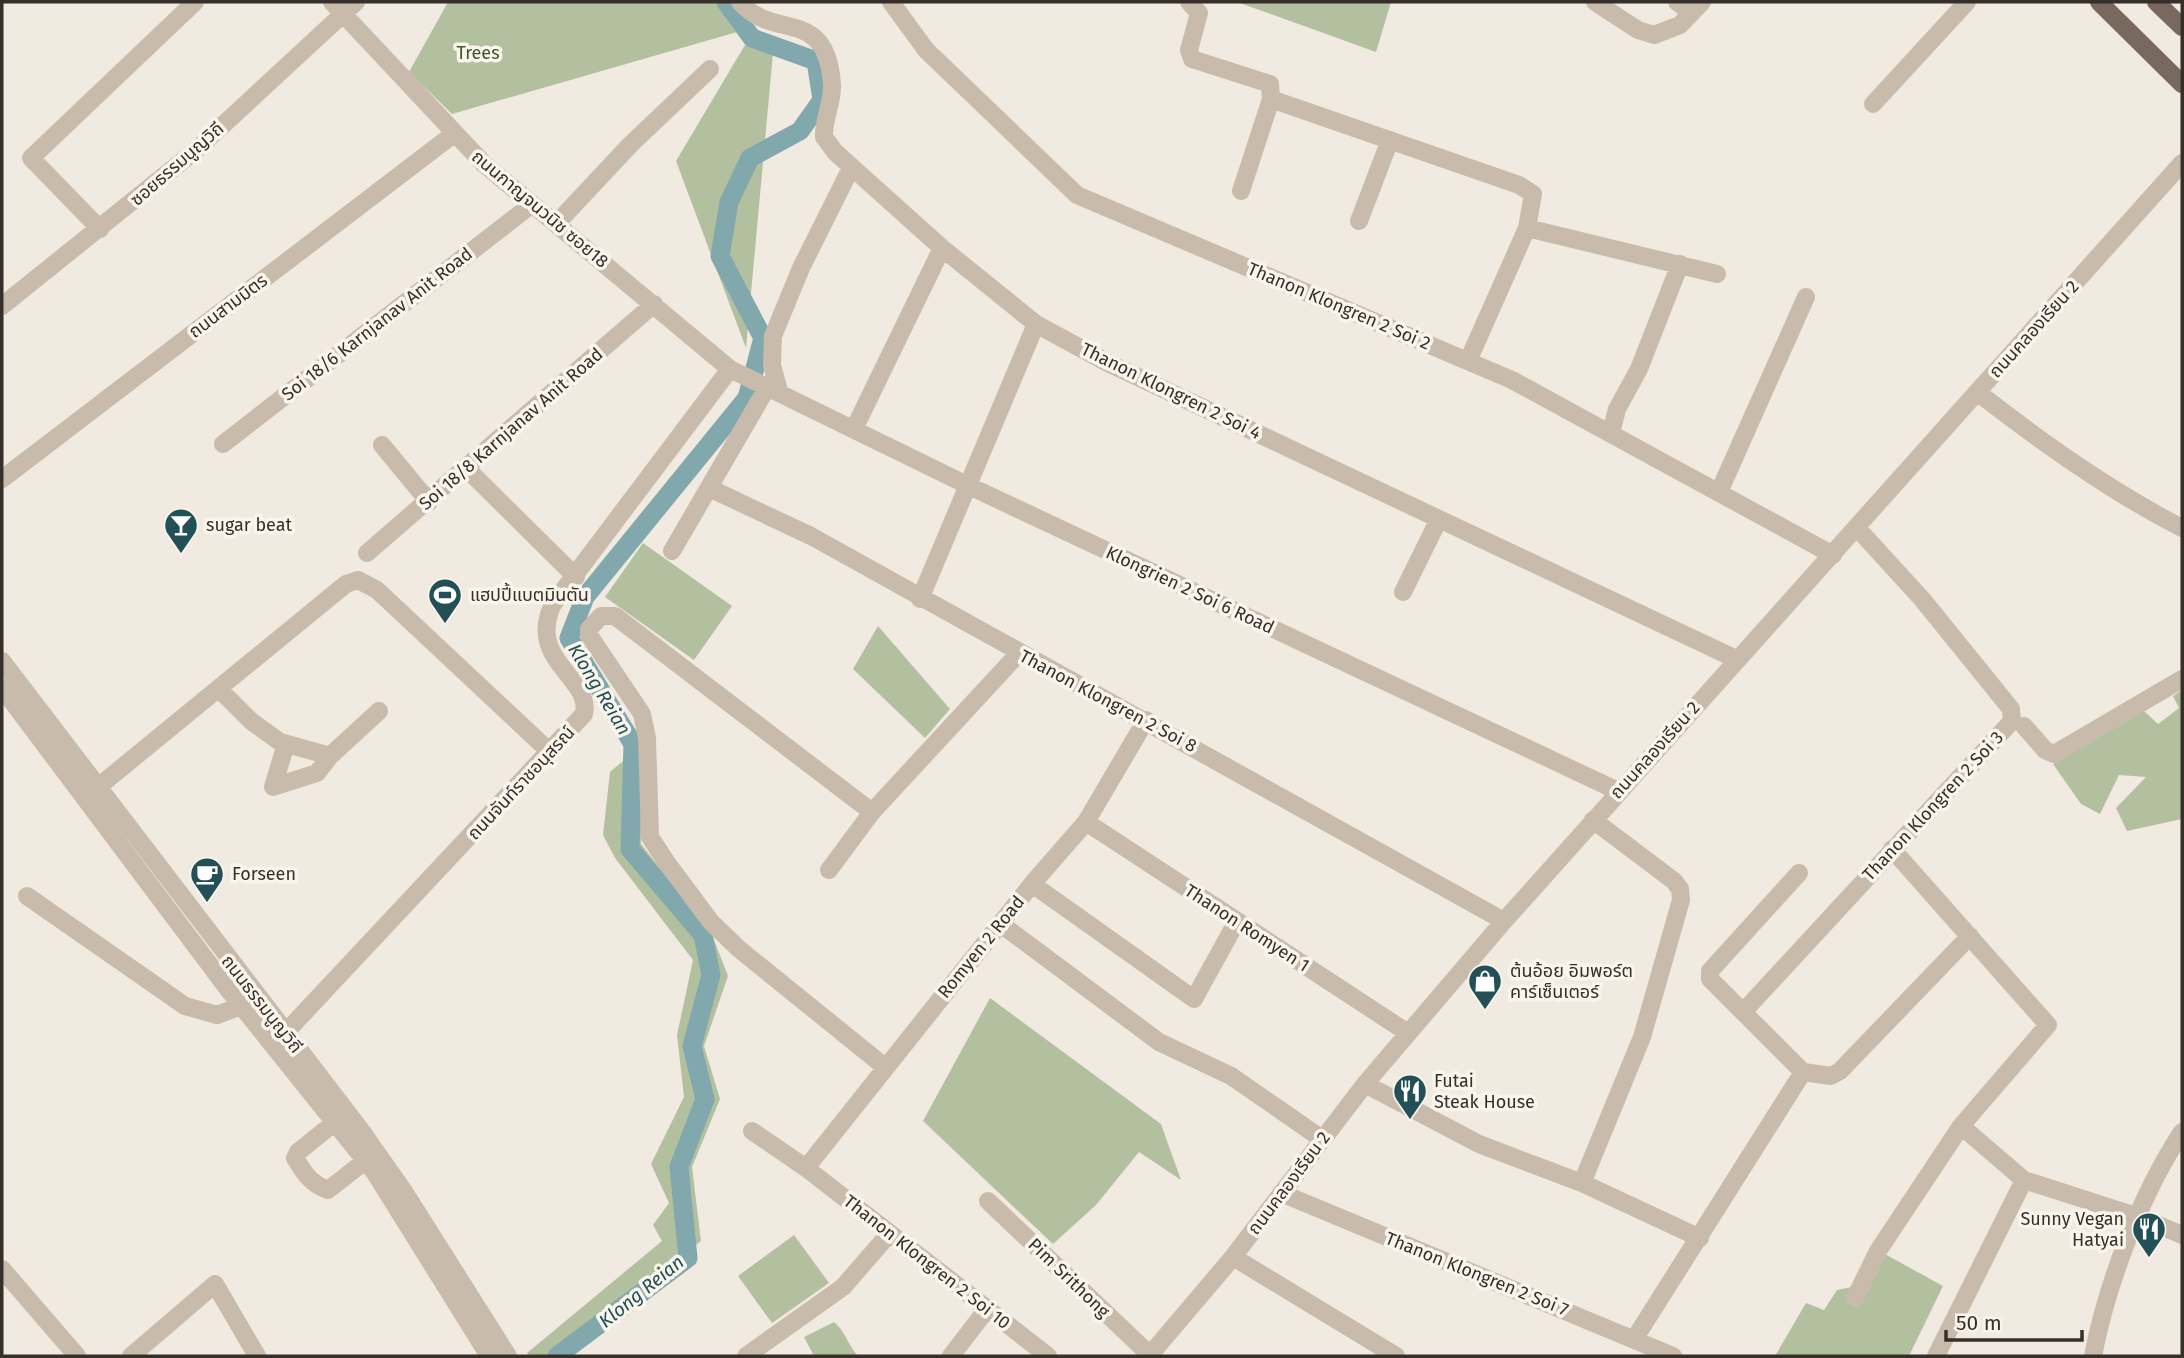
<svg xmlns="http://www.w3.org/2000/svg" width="2184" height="1358" font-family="'Fira Sans','Noto Sans Thai',sans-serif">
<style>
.green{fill:#b3c0a0}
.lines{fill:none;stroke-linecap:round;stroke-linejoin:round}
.canal{stroke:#80a8ad;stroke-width:19}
.minor{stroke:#c9bbac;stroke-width:18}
.major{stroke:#78685d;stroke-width:18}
.labels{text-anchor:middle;stroke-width:7;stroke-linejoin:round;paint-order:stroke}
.park-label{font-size:18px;fill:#455430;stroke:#f9f4ec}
.street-label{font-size:18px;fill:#372f2a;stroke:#f9f4ec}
.poi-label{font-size:18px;fill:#372f2a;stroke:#f9f4ec;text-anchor:start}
.water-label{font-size:19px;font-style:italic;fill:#235056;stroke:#f9f4ec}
</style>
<rect width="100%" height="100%" fill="#f1eae0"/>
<!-- green -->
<path class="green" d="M 448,2 L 730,2 L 751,28 L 452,114 L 409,72 Z
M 1237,2 L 1391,2 L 1376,52 Z
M 745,45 L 773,53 L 746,348 L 676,161 Z
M 643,543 L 732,606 L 694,660 L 605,597 Z
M 878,626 L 950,709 L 925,738 L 853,669 Z
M 2182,690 L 2182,819 L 2127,831 L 2116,808 L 2146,777 L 2119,775 L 2100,814 L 2081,804 L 2053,764 L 2144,711 L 2158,724 L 2179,708 L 2173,696 Z
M 641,746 L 641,844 L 711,932 L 728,976 L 704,1046 L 720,1099 L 692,1167 L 701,1241 L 554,1356 L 530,1356 L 527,1353 L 662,1241 L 653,1225 L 669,1203 L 651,1164 L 684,1097 L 677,1035 L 693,960 L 615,858 L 603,835 L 610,772 Z
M 990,998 L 1161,1124 L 1181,1180 L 1139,1152 L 1096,1205 L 1053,1244 L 923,1121 Z
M 794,1235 L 829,1283 L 772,1323 L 738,1276 Z
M 1883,1253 L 1943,1286 L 1909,1356 L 1775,1356 L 1806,1303 L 1824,1310 L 1837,1290 L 1857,1286 Z
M 834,1322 C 846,1332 847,1344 858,1356 L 814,1356 L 804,1337 Z"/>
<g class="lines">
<!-- canal -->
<path class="canal" d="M 557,1356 L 688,1258 L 679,1167 L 705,1099 L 692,1046 L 711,975 L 703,935 L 630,849 L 633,744 L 569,638 L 585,597 L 747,398 L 763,338 L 720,256 L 729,202 L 750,158 L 800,131 L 822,100 L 816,61 L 752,38 L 726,2"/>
<!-- minor -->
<path class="minor" d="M 332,2 L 484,164 L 730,369 L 967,485 L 1618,791
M 740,2 C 774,42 826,5 832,84 C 833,103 823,119 824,137 L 835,152 L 942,248 L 1036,324 L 1106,362 L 1736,659
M 891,2 L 926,50 L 1077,195 L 1512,380 L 1833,555
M 1189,2 L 1199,13 L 1189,50 L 1192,59 L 1270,84 L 1271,99 L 1519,185 L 1533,194 L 1527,228 L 1468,361
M 1595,2 L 1638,30 L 1654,35 L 1680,25 L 1702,2
M 1677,2 L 1692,13
M 1873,104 L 1967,2
M 1241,191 L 1271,99
M 1359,221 L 1390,140
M 556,224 L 630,145 L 710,69
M 1527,228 L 1717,274
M 100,229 L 31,158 L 195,2
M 2,306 L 196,150 L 356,2
M 779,391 L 772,365 L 773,336 L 801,268 L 851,168
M 1977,392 C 2042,442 2108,490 2182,528
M 854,429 L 942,248
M 1611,433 L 1617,409 L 1639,369 L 1680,264
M 223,444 L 531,205
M 382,445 L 429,502
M 466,468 L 576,577
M 2,479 L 455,133
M 709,488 L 811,536 L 1504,921
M 1719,492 L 1806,297
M 672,551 L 768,386
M 367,553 L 654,304
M 1403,592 L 1439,519
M 920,599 L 1036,324
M 2,661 L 360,1129 L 405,1193 L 508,1356
M 2,688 L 231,993 L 375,1173 L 489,1356
M 219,689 L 251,721 L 280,742 L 330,756 L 379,711
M 2024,726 L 2045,750 L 2054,754 L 2182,679
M 286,744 L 273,787 L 317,773 L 330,756
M 98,787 L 346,584 L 358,580 L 377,590 L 550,752
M 1086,822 L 1408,1033
M 1892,849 L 2048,1025 L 1961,1126 L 2024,1180
M 829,870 L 872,812
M 1032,884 L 1194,999 L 1237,921
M 27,896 L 185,1006 L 217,1015 L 241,1006
M 1001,924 L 1159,1042 L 1231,1076 L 1322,1139
M 1743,1012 L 1710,979 L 1710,971 L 1799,873
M 285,1033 L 584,714 C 592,677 526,661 553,604 L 730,369
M 885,1067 L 739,949 L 711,922 L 667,863 L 650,837 L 647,738 L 642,714 L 589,635 L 589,629 L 601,616 L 615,616 L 872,812 L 1019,653
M 1803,1072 L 1743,1012 L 2012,721 L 2011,709 L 1922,599 L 1858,529
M 1803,1072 L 1831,1076 L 1840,1071 L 1970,936
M 1365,1084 L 1479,1144 L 1582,1183 L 1700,1238
M 334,1123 L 298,1152 L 295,1158 C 304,1173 311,1184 328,1190 L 365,1161
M 752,1131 L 806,1168 L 1048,1356
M 806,1168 L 1032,884 L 1086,822 L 1146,720
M 1582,1183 L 1642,1037 L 1681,900 L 1680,889 L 1674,881 L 1593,820
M 1281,1193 L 1673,1356
M 988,1201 L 1150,1355
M 1233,1257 L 1396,1356
M 2,1269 L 77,1356
M 1855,1298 L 1878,1251 L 1961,1126
M 1635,1338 L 1803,1072
M 131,1356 L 215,1284 L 257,1356
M 746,1356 L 843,1287 L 890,1233
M 951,1356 L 987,1309
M 1149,1356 L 1233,1257 L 1365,1084 L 1504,921 L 2182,163
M 1936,1356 L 2024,1180 L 2139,1217 L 2182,1235
M 2093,1356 C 2107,1283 2141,1194 2182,1132"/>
<!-- major -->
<path class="major" d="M 2099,2 L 2182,84
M 2156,2 L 2182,27"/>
</g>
<!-- icons -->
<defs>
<g id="bar-pin" transform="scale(1.75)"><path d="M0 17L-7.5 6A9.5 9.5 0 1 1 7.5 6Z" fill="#235056" stroke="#f9f4ec"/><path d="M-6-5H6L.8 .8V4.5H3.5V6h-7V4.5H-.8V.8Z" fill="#fff"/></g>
<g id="stadium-pin" transform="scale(1.75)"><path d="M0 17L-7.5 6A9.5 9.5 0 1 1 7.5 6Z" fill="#235056" stroke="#f9f4ec"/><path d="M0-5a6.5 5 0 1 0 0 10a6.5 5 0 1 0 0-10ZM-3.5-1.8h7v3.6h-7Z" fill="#fff"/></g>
<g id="cafe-pin" transform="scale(1.75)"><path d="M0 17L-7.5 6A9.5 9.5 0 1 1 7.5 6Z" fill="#235056" stroke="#f9f4ec"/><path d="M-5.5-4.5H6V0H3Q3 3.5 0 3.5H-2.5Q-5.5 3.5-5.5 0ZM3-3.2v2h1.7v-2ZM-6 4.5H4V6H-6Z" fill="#fff"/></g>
<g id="shop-pin" transform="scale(1.75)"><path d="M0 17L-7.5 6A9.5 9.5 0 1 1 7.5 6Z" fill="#235056" stroke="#f9f4ec"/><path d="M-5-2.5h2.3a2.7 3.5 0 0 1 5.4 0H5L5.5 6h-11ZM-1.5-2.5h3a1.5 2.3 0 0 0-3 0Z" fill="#fff"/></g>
<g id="restaurant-pin" transform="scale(1.75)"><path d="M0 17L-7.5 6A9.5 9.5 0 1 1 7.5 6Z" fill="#235056" stroke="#f9f4ec"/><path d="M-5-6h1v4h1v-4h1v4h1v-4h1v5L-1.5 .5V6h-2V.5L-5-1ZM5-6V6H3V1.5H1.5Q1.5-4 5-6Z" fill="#fff"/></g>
</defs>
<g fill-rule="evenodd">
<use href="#bar-pin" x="181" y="525"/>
<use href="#stadium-pin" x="445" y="595"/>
<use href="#cafe-pin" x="207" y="874"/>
<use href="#shop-pin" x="1485" y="981"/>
<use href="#restaurant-pin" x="1410" y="1091"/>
<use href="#restaurant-pin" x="2149" y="1229"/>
</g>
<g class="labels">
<!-- park labels -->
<g class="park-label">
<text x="478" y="59">Trees</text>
</g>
<!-- street labels -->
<g class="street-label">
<text transform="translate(177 164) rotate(-41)" y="6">ซอยธรรมนูญวิถี</text>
<text transform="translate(540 209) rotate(40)" y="6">ถนนกาญจนวนิช ซอย18</text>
<text transform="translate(228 306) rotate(-37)" y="6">ถนนสามมิตร</text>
<text transform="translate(1339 306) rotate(23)" y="6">Thanon Klongren 2 Soi 2</text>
<text transform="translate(377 324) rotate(-38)" y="6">Soi 18/6 Karnjanav Anit Road</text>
<text transform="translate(2034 329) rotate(-48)" y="6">ถนนคลองเรียน 2</text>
<text transform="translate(1171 391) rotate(26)" y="6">Thanon Klongren 2 Soi 4</text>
<text transform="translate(511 429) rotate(-41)" y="6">Soi 18/8 Karnjanav Anit Road</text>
<text transform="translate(1190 590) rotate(25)" y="6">Klongrien 2 Soi 6 Road</text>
<text transform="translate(1108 701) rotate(28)" y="6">Thanon Klongren 2 Soi 8</text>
<text transform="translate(1655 750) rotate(-48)" y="6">ถนนคลองเรียน 2</text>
<text transform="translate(521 783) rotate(-47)" y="6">ถนนจันท์ราชอนุสรณ์</text>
<text transform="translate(1933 806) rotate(-47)" y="6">Thanon Klongren 2 Soi 3</text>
<text transform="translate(1247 928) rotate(33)" y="6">Thanon Romyen 1</text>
<text transform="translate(981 947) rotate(-51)" y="6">Romyen 2 Road</text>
<text transform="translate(262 1004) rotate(52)" y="6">ถนนธรรมนูญวิถี</text>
<text transform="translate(1289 1183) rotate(-53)" y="6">ถนนคลองเรียน 2</text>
<text transform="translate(927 1262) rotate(38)" y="6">Thanon Klongren 2 Soi 10</text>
<text transform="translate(1477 1274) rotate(22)" y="6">Thanon Klongren 2 Soi 7</text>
<text transform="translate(1069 1278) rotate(44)" y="6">Pim Srithong</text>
</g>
<!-- poi labels -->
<g class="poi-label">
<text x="206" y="531">sugar beat</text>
<text x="470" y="601">แฮปปี้แบตมินตัน</text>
<text x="232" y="880">Forseen</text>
<text x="1510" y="977">ต้นอ้อย อิมพอร์ต<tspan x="1510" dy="21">คาร์เซ็นเตอร์</tspan></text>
<text x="1434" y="1087">Futai<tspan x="1434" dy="21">Steak House</tspan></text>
<text x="2124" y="1225" text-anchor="end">Sunny Vegan<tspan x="2124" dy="21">Hatyai</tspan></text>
</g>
<!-- water labels -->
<g class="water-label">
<text transform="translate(600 689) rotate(59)" y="7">Klong Reian</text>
<text transform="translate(641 1291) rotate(-39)" y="7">Klong Reian</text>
</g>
</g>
<!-- border -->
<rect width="2184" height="1358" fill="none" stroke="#372f2a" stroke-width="7"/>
<!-- scale -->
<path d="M1946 1330v10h136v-10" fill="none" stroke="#372f2a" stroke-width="3.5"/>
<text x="1956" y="1330" font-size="21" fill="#372f2a" stroke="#f9f4ec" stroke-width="5" paint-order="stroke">50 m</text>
</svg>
